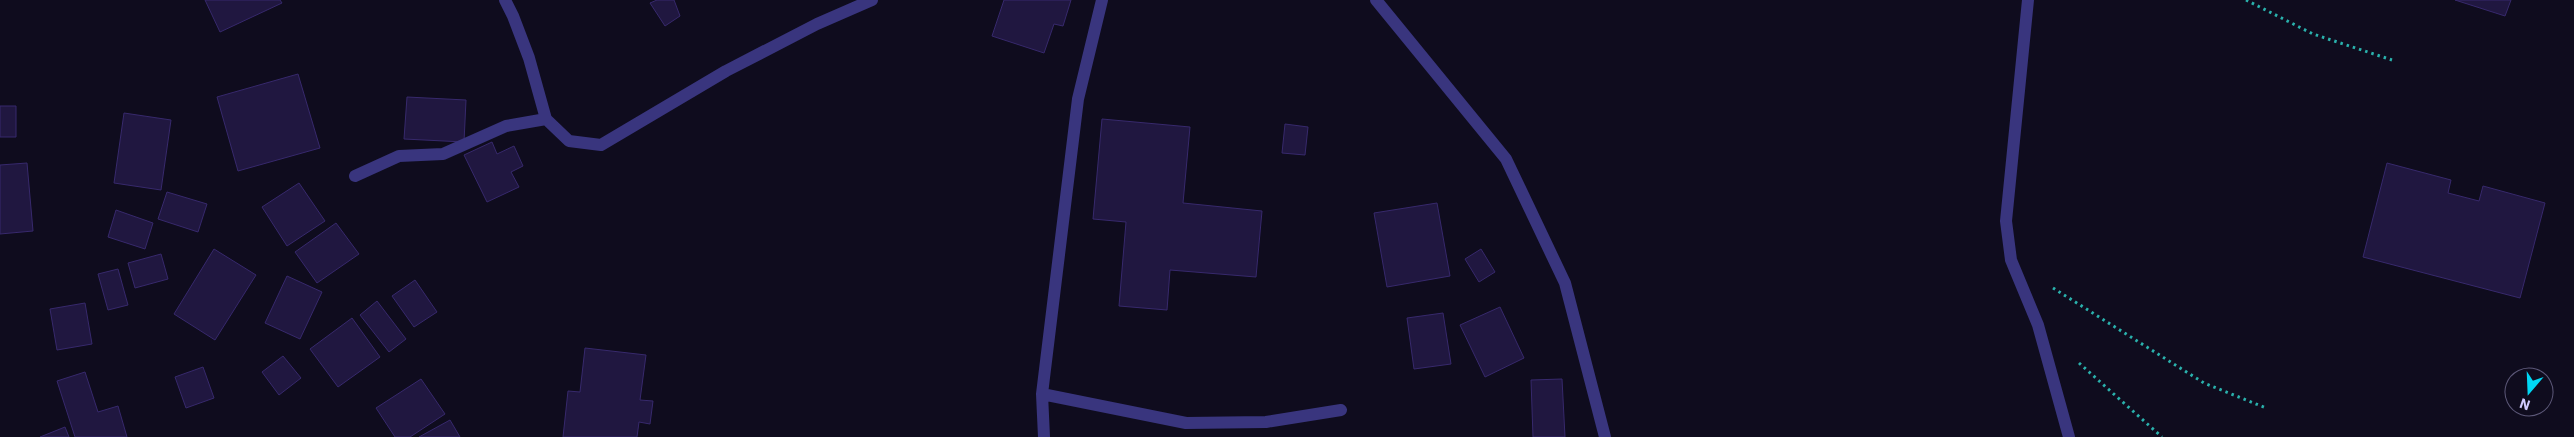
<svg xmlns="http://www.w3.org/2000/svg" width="2574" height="437" font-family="'IBM Plex Sans',sans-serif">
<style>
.building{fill:#201740;stroke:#37296c}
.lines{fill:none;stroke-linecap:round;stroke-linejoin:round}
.path{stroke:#2ab1ac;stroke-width:3;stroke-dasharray:2.5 4;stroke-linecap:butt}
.minor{stroke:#39357e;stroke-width:12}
</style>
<rect width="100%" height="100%" fill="#0f0c1e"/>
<!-- building -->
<path class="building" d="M 205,0 L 280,0 L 282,3 L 220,32 Z
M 657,0 L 674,0 L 680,16 L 665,26 L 650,3 Z
M 1004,0 L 1071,0 L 1063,26 L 1054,24 L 1044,53 L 992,36 Z
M 2455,0 L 2511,0 L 2505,16 Z
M 298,74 L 320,148 L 238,171 L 217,97 Z
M 407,97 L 466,100 L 464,142 L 404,139 Z
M 0,106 L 16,106 L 16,137 L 0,137 Z
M 124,113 L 171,120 L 161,190 L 114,183 Z
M 1102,119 L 1190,127 L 1183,203 L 1262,211 L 1256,277 L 1170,270 L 1167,310 L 1119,306 L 1126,222 L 1093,219 Z
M 1285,124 L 1308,127 L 1305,155 L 1282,153 Z
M 492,142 L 497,154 L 514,146 L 523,166 L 511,172 L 519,187 L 487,202 L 464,155 Z
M 27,163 L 33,231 L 0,234 L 0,165 Z
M 2387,163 L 2451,180 L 2448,193 L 2479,201 L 2483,186 L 2545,203 L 2520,298 L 2363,257 Z
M 299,183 L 325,221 L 287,246 L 262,207 Z
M 167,192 L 207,204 L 198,232 L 158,219 Z
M 1437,203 L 1450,276 L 1387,287 L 1374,213 Z
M 116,210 L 153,223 L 145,249 L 108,237 Z
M 336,223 L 359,254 L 317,283 L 295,252 Z
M 214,249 L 256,275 L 215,340 L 174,314 Z
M 1481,249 L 1495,272 L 1479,282 L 1465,259 Z
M 161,254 L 168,279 L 135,288 L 128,263 Z
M 118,269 L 128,305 L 108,310 L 98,274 Z
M 287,276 L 322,292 L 300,339 L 265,323 Z
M 415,280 L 437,312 L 414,327 L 392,296 Z
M 377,301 L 406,339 L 389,352 L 360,315 Z
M 85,303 L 92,344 L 57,350 L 50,309 Z
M 1500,307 L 1524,358 L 1485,377 L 1460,325 Z
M 1443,313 L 1451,364 L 1414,369 L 1407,318 Z
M 352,318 L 380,357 L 338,387 L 310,349 Z
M 585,348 L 646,355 L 640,400 L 653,401 L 650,424 L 639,422 L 637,437 L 563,437 L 568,391 L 580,392 Z
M 283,356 L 301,378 L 279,395 L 262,372 Z
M 203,367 L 214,398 L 186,408 L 175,377 Z
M 85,372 L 98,412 L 118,406 L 127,437 L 75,437 L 57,381 Z
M 421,379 L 445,414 L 410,437 L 395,437 L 376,408 Z
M 1562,379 L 1565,437 L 1533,437 L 1531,380 Z
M 450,420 L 460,437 L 419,437 Z
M 65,427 L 69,437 L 40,437 Z"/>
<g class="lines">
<!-- path -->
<path class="path" d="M 2246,0 L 2313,34 L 2392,60
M 2053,288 L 2204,383 L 2266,408
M 2079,363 L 2162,437"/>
<!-- minor -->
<path class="minor" d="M 505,0 L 513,16 L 529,58 L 546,119 L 569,141 L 601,145 L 726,71 L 817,24 L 872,0
M 1376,0 L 1506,159 L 1565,283 L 1605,437
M 2028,0 L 2006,221 L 2011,260 L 2038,325 L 2069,437
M 355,176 L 399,156 L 443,154 L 506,126 L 546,119
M 1042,394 L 1186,423 L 1266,422 L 1341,410
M 1044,437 L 1042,394 L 1078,99 L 1102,0"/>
</g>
<!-- north arrow -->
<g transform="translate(2529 392) rotate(199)"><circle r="24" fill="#0f0c1e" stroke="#5c5878"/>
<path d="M0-4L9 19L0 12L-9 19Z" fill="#00d7f4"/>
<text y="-8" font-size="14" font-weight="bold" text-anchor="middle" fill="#d0c9ff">N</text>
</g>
</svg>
